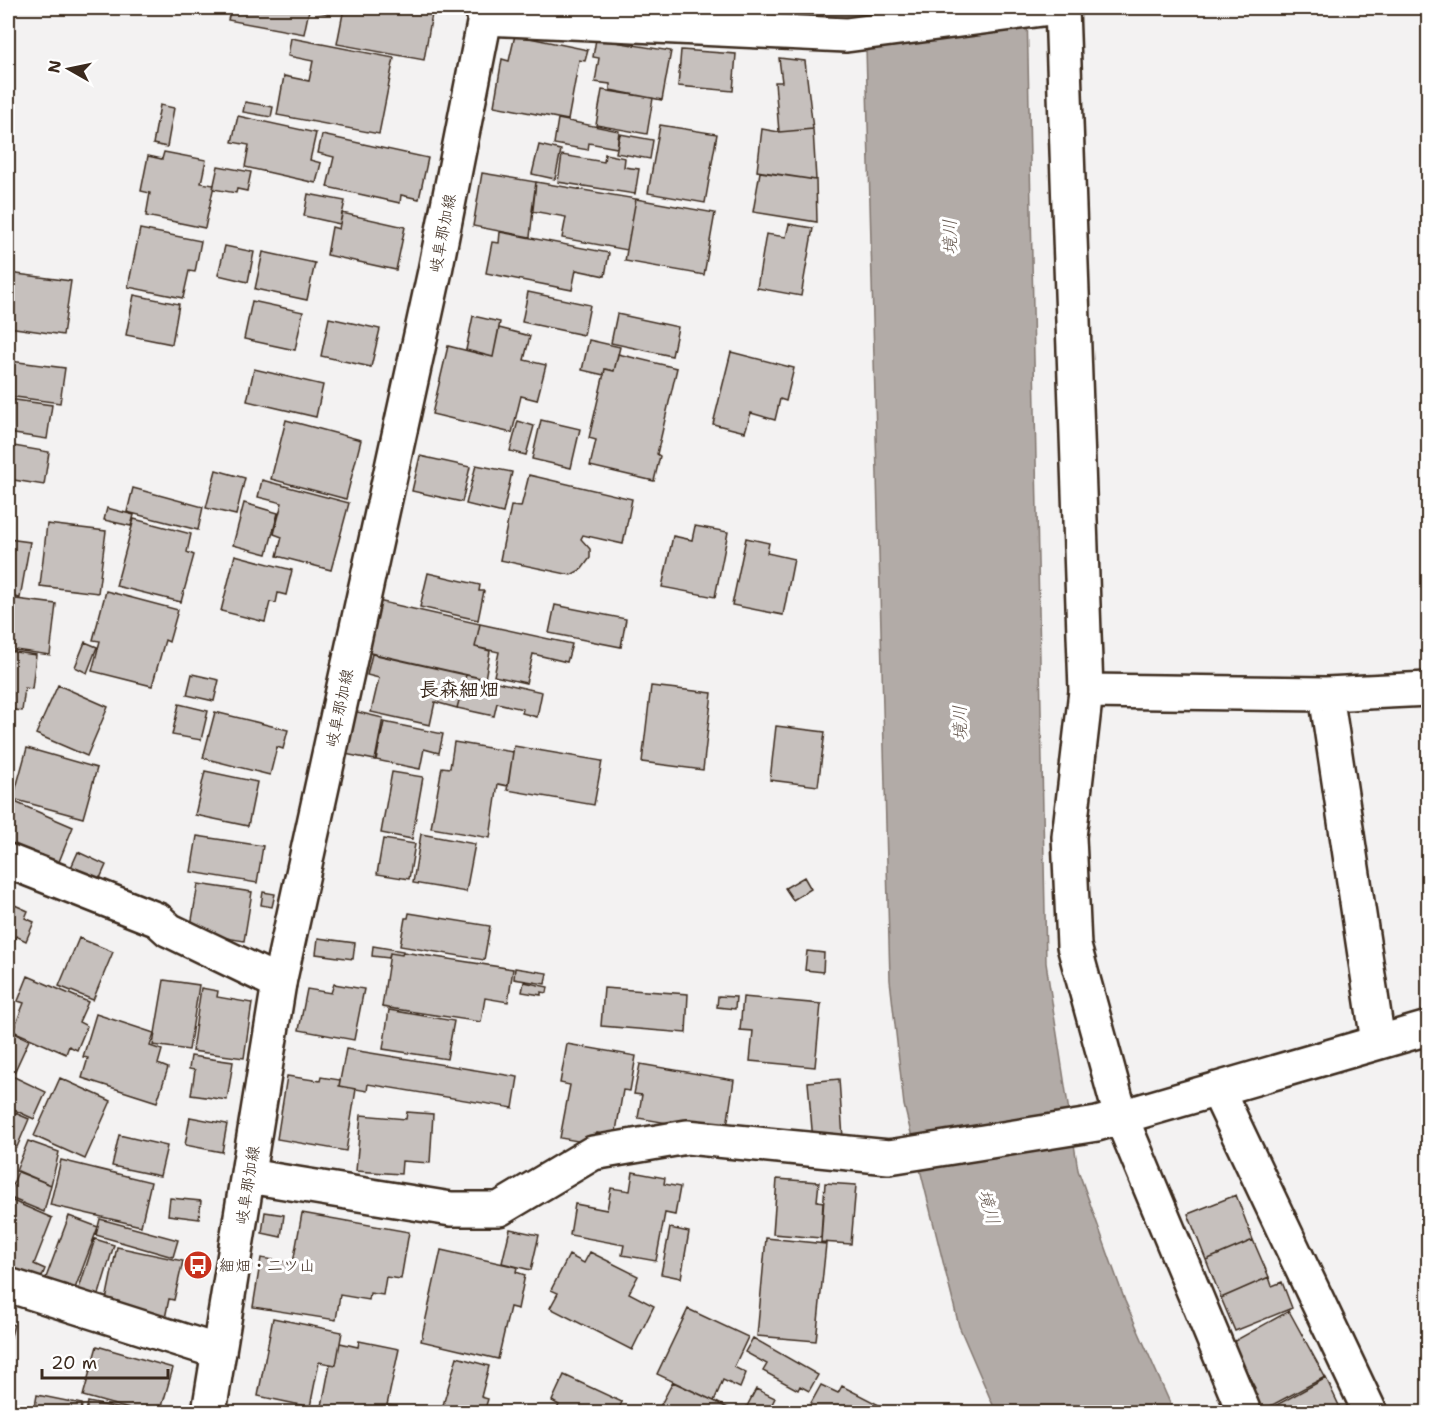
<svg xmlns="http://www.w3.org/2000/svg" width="1436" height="1420" font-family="'Shantell Sans','Klee One',sans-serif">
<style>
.water{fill:#b2aba7;stroke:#827770;stroke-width:1.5}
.building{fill:#c6c0bd;stroke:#3b2a1e;stroke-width:1.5}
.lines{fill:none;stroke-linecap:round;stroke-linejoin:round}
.street-casing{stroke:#3b2a1e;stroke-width:38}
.secondary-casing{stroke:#3b2a1e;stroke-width:38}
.street{stroke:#fff;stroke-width:33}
.secondary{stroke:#fff;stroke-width:33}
.labels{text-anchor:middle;stroke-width:6;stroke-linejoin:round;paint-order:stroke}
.street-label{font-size:16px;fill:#3b2a1e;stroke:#fff}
.poi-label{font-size:16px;fill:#3b2a1e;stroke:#fff;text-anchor:start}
.water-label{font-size:18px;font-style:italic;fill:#65574e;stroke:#fff}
.quarter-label{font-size:20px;font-weight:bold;fill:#3b2a1e;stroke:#fff}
</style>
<rect width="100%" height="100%" fill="#f3f2f2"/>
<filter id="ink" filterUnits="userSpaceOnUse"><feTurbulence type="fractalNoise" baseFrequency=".0167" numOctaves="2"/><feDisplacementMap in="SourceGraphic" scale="12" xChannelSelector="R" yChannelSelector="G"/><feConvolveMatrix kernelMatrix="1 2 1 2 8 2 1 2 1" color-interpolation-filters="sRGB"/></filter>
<g filter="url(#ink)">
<!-- water -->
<path class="water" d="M 865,8 L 1027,8 L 1046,963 L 1078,1170 L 1125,1301 L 1174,1412 L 996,1412 L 959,1326 L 904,1105 L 890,980 Z"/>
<!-- building -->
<path class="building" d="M 231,8 L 331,8 L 330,14 L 309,10 L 304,34 L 228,20 Z
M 344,8 L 433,8 L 424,60 L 337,44 Z
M 666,8 L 724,8 L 724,18 L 665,14 Z
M 515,35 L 588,50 L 585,61 L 579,60 L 568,120 L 494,106 L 502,59 L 509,61 Z
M 291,38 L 394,58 L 379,134 L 277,115 L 284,76 L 309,81 L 313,61 L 288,56 Z
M 596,39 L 671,51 L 662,100 L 610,90 L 610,84 L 595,82 L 599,58 L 593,57 Z
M 681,50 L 736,54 L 733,91 L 678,86 Z
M 779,58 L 805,61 L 813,129 L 779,132 L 775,82 L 782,82 Z
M 602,90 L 653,98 L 647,134 L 596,125 Z
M 245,102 L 273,107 L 271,117 L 243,112 Z
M 160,105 L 174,108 L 167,147 L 153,144 Z
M 238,116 L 316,133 L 310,160 L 321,163 L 316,183 L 245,167 L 249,145 L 232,142 Z
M 558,119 L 619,131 L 617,148 L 589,143 L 588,150 L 554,144 Z
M 660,125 L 717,134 L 705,203 L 648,193 Z
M 762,129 L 779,132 L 813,129 L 816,180 L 757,171 Z
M 620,134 L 653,140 L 650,159 L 616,153 Z
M 322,135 L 428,158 L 419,199 L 401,195 L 400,203 L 327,187 L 334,157 L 318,153 Z
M 539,145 L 561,150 L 555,179 L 532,174 Z
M 164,152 L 206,160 L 201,183 L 214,185 L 205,228 L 146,216 L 150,193 L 141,191 L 148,156 L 162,159 Z
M 605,154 L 625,158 L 624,167 L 639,169 L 635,194 L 558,182 L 562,155 L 604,162 Z
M 218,166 L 251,172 L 247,191 L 237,189 L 236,193 L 213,189 Z
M 760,172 L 816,180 L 817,222 L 753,212 Z
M 482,173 L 536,182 L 530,237 L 473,226 Z
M 536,182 L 636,199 L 627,250 L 562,238 L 566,217 L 532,211 Z
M 308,194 L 345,201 L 340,224 L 304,216 Z
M 636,199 L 715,213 L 704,275 L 625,261 Z
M 342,213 L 405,227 L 396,270 L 327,255 L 332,227 L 339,229 Z
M 789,224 L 813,228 L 801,296 L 757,288 L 766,234 L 786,237 Z
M 140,229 L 201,241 L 195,272 L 189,271 L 183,298 L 128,287 Z
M 500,232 L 609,253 L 605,276 L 576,270 L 572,290 L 486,273 L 492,242 L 499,243 Z
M 225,246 L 254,252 L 248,282 L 218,275 Z
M 263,252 L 315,263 L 307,300 L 255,289 Z
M 9,273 L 71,281 L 63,335 L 8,327 Z
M 528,292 L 590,305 L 584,335 L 522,322 Z
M 134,295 L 179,304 L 172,344 L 126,335 Z
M 252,301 L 303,312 L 295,350 L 244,339 Z
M 617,314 L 678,327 L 672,356 L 611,343 Z
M 473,316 L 500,322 L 493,357 L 466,350 Z
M 329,318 L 380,329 L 371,367 L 321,356 Z
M 499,328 L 530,336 L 524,360 L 546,365 L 537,400 L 521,396 L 512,433 L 432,414 L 448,346 L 493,357 Z
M 589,340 L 620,347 L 614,371 L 605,369 L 604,375 L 582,370 Z
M 731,352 L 794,368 L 786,401 L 780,399 L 775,420 L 751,413 L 745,432 L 713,424 Z
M 618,354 L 677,368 L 657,454 L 660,456 L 654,481 L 590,466 L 596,440 L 589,438 L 605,369 L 614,371 Z
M 10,361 L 65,368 L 60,403 L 8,396 Z
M 254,369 L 323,385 L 316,417 L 247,401 Z
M 8,399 L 52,405 L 47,439 L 8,433 Z
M 286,420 L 361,440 L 346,499 L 271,479 Z
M 541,420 L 580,429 L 571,468 L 532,459 Z
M 518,421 L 534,426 L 526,455 L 510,451 Z
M 8,445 L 49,452 L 44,485 L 8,479 Z
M 420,456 L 470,467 L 462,502 L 412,491 Z
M 476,465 L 512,472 L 503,513 L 466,504 Z
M 216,470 L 245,478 L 236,515 L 206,508 Z
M 529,475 L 632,499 L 623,544 L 583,535 L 581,539 L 590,549 L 590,558 L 582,569 L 571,575 L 500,560 L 511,506 L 521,507 Z
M 262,480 L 349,503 L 331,570 L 277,556 L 282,537 L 274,534 L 282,503 L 258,497 Z
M 133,488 L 203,507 L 198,530 L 127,512 Z
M 244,503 L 278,513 L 267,554 L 233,545 Z
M 107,508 L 134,515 L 131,526 L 104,520 Z
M 134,519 L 191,534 L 187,552 L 194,555 L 181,602 L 116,586 Z
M 47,524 L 106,531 L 98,593 L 40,586 Z
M 695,526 L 728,532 L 715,597 L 662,587 L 673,536 L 692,540 Z
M 746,538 L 769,543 L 767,553 L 794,559 L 783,615 L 732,605 Z
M 8,539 L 30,542 L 20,598 L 8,596 Z
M 235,555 L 292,570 L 286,595 L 278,593 L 276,603 L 270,602 L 265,622 L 221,611 Z
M 428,573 L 480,585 L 479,591 L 484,591 L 478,620 L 420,607 Z
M 106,591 L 178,610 L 169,642 L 165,640 L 152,686 L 92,671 L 100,641 L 93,640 Z
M 8,598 L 56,604 L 50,655 L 8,649 Z
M 378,601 L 480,624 L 475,647 L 490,651 L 485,679 L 366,652 Z
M 555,605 L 626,619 L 621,647 L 549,633 Z
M 480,624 L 572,644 L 567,662 L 533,654 L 526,683 L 494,676 L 499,652 L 475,647 Z
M 85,642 L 97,647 L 87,673 L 75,667 Z
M 8,651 L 36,655 L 32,689 L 25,688 L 22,711 L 8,709 Z
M 372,654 L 466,675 L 457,708 L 435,702 L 430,725 L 371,712 L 379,678 L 367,675 Z
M 192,674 L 219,680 L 214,701 L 187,695 Z
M 466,675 L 542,692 L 537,717 L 522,713 L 523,709 L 497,703 L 494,716 L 457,708 Z
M 58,685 L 108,707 L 87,756 L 36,734 Z
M 651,686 L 712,693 L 703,770 L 642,762 Z
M 179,704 L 208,711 L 201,740 L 172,735 Z
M 349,710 L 383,718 L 375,760 L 340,753 Z
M 215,712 L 288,730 L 283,749 L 277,747 L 270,775 L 203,758 Z
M 8,714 L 11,715 L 8,743 Z
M 384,722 L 443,734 L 439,753 L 424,749 L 420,769 L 376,760 Z
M 776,726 L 825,732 L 818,786 L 770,780 Z
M 454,742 L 513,752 L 508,786 L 498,784 L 490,838 L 431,828 L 442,767 L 450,768 Z
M 514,746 L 602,761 L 594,805 L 507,790 Z
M 27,748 L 97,768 L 83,818 L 13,799 Z
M 205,771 L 257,782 L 248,826 L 195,815 Z
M 392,772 L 423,777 L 412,839 L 381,833 Z
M 8,799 L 73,827 L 54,874 L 8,854 Z
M 421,834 L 475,844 L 466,892 L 413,883 Z
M 197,836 L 263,846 L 257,883 L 191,872 Z
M 383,839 L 415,844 L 409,879 L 377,874 Z
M 78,852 L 106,865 L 93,894 L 65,881 Z
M 804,877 L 811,889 L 793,900 L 785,888 Z
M 198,884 L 252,892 L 244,941 L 190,932 Z
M 263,892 L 275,894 L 272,907 L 261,905 Z
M 8,902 L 28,911 L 25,918 L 34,922 L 26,941 L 16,936 L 8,957 Z
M 409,913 L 490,926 L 484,960 L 400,946 L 405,918 L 408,918 Z
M 79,938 L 113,952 L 93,1000 L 59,986 Z
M 318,938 L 355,943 L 353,959 L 316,954 Z
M 373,946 L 403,951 L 402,955 L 390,953 L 389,958 L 372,956 Z
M 807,951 L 824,953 L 823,972 L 805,970 Z
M 403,952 L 513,969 L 508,1002 L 485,998 L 481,1022 L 382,1007 L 390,953 L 402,955 Z
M 515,968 L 547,973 L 545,984 L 514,979 Z
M 28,976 L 88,1002 L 79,1022 L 87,1026 L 77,1050 L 69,1046 L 66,1054 L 13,1031 L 24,1003 L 18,1001 Z
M 164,980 L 199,985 L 189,1050 L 153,1045 Z
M 524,982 L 548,987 L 547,993 L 541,992 L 541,995 L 522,992 Z
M 334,984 L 364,989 L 354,1040 L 299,1030 L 307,989 L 331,993 Z
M 201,988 L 218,991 L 217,997 L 252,1003 L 244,1058 L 192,1051 Z
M 604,988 L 688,994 L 686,1033 L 601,1026 Z
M 718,996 L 736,997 L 735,1009 L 717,1007 Z
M 743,997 L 821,1004 L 815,1067 L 750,1061 L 753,1031 L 740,1030 Z
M 389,1010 L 454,1021 L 447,1059 L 383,1049 Z
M 96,1014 L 154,1033 L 150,1046 L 162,1050 L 158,1064 L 168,1068 L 157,1102 L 82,1078 L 88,1058 L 83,1057 Z
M 8,1025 L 14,1028 L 12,1032 L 29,1040 L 13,1075 L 8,1072 Z
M 567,1044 L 636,1056 L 630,1091 L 623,1090 L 615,1137 L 597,1133 L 595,1144 L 560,1138 L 570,1085 L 560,1083 Z
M 346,1049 L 518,1077 L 513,1108 L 368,1084 L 367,1091 L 339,1086 Z
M 191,1056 L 233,1062 L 227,1100 L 191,1095 L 195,1070 L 189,1069 Z
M 640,1064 L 734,1080 L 726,1133 L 638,1118 L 642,1095 L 634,1094 Z
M 8,1074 L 46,1092 L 34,1119 L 8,1107 Z
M 287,1076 L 320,1081 L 321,1077 L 340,1080 L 339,1086 L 356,1089 L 346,1151 L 277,1139 Z
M 60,1078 L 111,1101 L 85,1159 L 34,1136 Z
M 839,1079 L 843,1138 L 813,1141 L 808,1082 Z
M 8,1110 L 29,1119 L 17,1147 L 8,1143 Z
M 407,1112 L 433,1114 L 430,1163 L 402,1161 L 401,1174 L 356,1171 L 361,1115 L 406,1119 Z
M 190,1117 L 227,1124 L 222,1152 L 185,1145 Z
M 119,1135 L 167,1146 L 160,1176 L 112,1166 Z
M 28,1141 L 59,1152 L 51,1185 L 16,1171 Z
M 61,1160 L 151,1182 L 141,1226 L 50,1205 Z
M 18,1171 L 51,1185 L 44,1212 L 8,1197 Z
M 633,1172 L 665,1178 L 664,1184 L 680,1187 L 675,1215 L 665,1213 L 656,1261 L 622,1255 L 624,1245 L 570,1235 L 575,1204 L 607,1210 L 611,1188 L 630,1191 Z
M 777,1179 L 819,1182 L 817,1201 L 823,1202 L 821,1238 L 773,1234 Z
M 825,1183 L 856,1185 L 851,1244 L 821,1242 Z
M 1236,1195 L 1253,1240 L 1206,1260 L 1188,1214 Z
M 170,1198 L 201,1201 L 199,1219 L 168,1215 Z
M 8,1199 L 52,1218 L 34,1264 L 45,1269 L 32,1301 L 8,1291 Z
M 265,1212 L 284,1215 L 281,1237 L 262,1233 Z
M 302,1213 L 409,1232 L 401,1279 L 386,1277 L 383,1295 L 370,1293 L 369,1300 L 340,1295 L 336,1320 L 253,1307 L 261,1258 L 293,1263 Z
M 69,1216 L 98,1227 L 70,1302 L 41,1291 Z
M 100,1219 L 178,1240 L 173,1257 L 96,1235 Z
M 670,1228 L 689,1232 L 681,1278 L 661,1274 Z
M 510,1229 L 539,1235 L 531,1270 L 502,1263 Z
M 766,1238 L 826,1244 L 816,1341 L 757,1336 Z
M 95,1239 L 114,1245 L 93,1314 L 73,1307 Z
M 1253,1240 L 1269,1277 L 1221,1298 L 1206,1260 Z
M 117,1247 L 183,1261 L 174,1300 L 169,1299 L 164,1323 L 104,1310 Z
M 441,1250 L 517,1267 L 516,1272 L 525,1275 L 518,1309 L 510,1307 L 498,1359 L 421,1341 Z
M 590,1252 L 638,1276 L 629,1293 L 654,1306 L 632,1350 L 550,1308 L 558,1293 L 551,1290 L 569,1255 L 584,1263 Z
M 1269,1277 L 1272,1286 L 1282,1282 L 1292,1308 L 1235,1331 L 1221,1298 Z
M 688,1309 L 748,1337 L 734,1367 L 746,1373 L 740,1388 L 723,1380 L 714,1401 L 657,1374 Z
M 1289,1311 L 1325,1377 L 1261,1411 L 1250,1391 L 1255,1388 L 1231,1343 Z
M 273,1318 L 342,1332 L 336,1365 L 319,1362 L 310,1407 L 258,1396 Z
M 8,1323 L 14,1325 L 8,1347 Z
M 753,1338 L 818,1375 L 809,1391 L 800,1386 L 798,1390 L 763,1371 L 767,1364 L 745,1352 Z
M 359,1341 L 399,1349 L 387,1405 L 391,1406 L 390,1412 L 349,1412 L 322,1406 L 330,1364 L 336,1365 L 340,1343 L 358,1347 Z
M 97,1346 L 173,1368 L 161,1410 L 148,1406 L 145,1412 L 140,1412 L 83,1396 Z
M 457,1357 L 489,1366 L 481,1397 L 488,1399 L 484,1412 L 441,1412 Z
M 564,1375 L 622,1402 L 617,1412 L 555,1412 L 559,1405 L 552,1401 Z
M 1326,1378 L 1342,1412 L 1275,1412 L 1273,1407 Z
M 673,1382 L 714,1401 L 736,1412 L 657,1412 Z
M 821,1385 L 838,1393 L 842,1386 L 883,1407 L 881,1412 L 806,1412 Z
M 756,1389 L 775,1398 L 768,1412 L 744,1412 Z
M 37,1395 L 82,1404 L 81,1412 L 34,1412 Z
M 88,1402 L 128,1410 L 128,1412 L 86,1412 Z"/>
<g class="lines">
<!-- street casing -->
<g class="street-casing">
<path id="street" d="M 1062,8 L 1086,691 L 1069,837 L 1074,946 L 1121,1117 L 1244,1412
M 484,18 L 846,35 L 1050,8
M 1086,691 L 1326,694 L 1428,689
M 1326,694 L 1378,1042
M 8,861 L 158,920 L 169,930 L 279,983
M 1217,1089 L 1370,1412
M 248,1176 L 451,1209 L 499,1209 L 593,1153 L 687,1137 L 889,1157 L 1097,1124 L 1428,1028
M 8,1285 L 219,1352"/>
</g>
<!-- secondary casing -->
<g class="secondary-casing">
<path id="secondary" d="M 209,1412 L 279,983 L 435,271 L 487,8"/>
</g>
<!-- street -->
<use href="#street" class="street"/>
<!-- secondary -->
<use href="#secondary" class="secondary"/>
</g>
</g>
<!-- icons -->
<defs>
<g id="bus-disc" transform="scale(1.5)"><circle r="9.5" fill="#c8321e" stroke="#fff"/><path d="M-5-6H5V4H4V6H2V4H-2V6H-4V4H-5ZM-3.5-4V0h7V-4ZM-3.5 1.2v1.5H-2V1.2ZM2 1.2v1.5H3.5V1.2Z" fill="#fff"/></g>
</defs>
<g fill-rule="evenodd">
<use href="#bus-disc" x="198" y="1265"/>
</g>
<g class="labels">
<!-- street labels -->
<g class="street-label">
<text transform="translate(442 233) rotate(-79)" y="6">岐阜那加線</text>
<text transform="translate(339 708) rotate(-78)" y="6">岐阜那加線</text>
<text transform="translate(247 1185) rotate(-81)" y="6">岐阜那加線</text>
</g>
<!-- poi labels -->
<g class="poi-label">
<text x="219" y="1271">細畑・二ツ山</text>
</g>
<!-- water labels -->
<g class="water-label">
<text transform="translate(950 237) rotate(-91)" y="6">境川</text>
<text transform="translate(960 723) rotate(-91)" y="6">境川</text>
<text transform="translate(989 1207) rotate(75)" y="6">境川</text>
</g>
<!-- quarter labels -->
<g class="quarter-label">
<text x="459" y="696">長森細畑</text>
</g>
</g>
<!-- margin -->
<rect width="1436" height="1420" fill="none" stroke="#fff" stroke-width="30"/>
<rect x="15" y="15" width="1406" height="1390" fill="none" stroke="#3b2a1e" stroke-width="2" filter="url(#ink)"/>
<!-- north arrow -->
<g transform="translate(69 69) rotate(279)" stroke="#ffffff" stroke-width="4.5" paint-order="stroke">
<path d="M0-4.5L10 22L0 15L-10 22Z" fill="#3b2a1e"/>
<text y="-9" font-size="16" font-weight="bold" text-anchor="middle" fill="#3b2a1e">N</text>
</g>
<!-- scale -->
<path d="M42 1369v9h126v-9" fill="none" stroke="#3b2a1e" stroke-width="3"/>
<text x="51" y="1369" font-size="18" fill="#3b2a1e" stroke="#ffffff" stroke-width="4.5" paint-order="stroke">20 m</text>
</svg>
